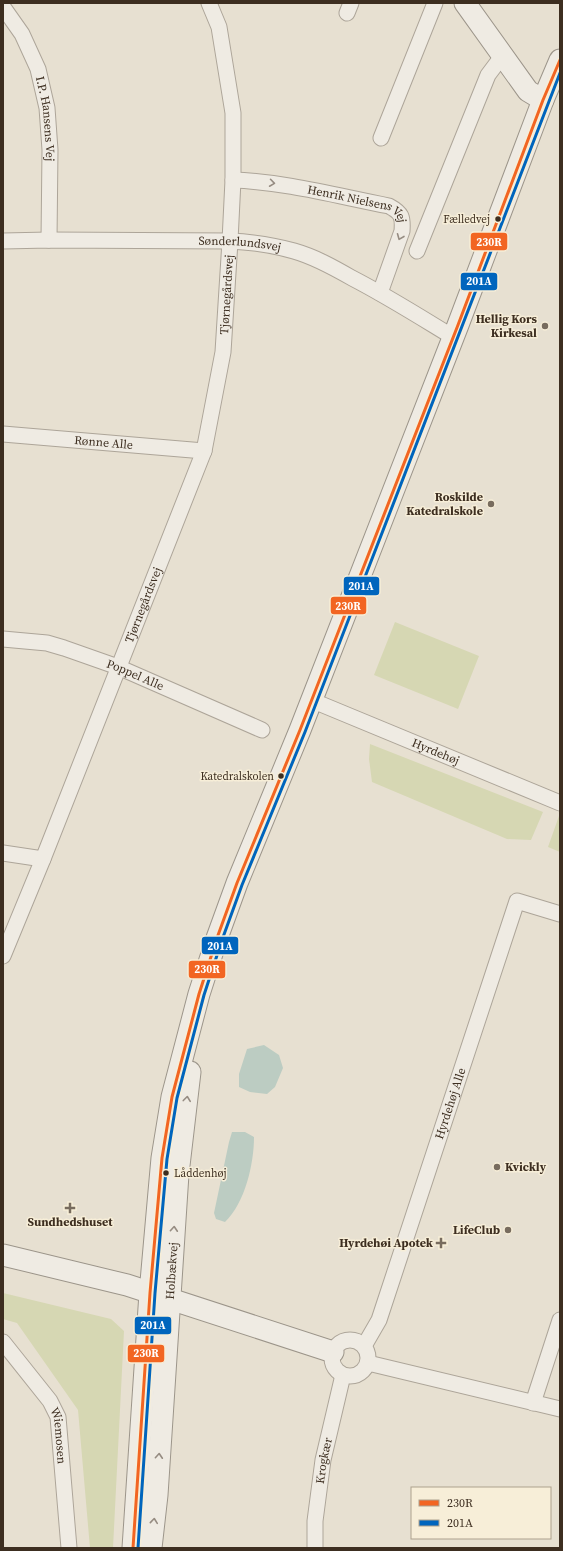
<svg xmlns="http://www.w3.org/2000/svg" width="563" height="1551" font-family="'Source Serif 4',serif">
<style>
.green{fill:#d6d7b3}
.water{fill:#bcccc2}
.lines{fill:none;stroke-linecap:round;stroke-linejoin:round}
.street-casing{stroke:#ada599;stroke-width:17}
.secondary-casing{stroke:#9c958a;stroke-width:23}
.street{stroke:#efebe3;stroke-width:15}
.secondary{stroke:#efebe3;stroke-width:21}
.bus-1-casing{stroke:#f7eed8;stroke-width:6}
.bus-2-casing{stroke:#f7eed8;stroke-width:6}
.bus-1{stroke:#f26522;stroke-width:3}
.bus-2{stroke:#0065bd;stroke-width:3}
.oneway{stroke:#968c82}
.bus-dot{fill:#3d2e20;stroke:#f7eed8;stroke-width:1.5}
.poi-dot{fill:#786c5e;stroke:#f7eed8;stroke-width:1.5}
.labels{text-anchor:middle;stroke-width:3;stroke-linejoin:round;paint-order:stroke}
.bus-label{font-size:11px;fill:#3d2e20;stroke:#f7eed8;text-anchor:end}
.street-label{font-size:12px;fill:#3d2e20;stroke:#f7eed8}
.poi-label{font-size:12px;font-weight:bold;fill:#3d2e20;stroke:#f7eed8;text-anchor:end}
.line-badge{stroke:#f7eed8;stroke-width:1.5}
.badge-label{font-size:11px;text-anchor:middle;font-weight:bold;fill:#fff}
</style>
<rect width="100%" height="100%" fill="#e7e0d1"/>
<!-- green -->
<path class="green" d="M 395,622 L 479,656 L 458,709 L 374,675 Z
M 370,744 L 543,812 L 531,840 L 507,839 L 372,782 L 369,759 Z
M 559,816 L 560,816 L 560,852 L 548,847 Z
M 3,1293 L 111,1319 L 124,1331 L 113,1548 L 90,1548 L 78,1410 L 17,1323 L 3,1319 Z"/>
<!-- water -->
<path class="water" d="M 264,1045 L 279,1055 L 283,1068 L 275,1087 L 267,1094 L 250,1092 L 239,1087 L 239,1074 L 247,1049 Z
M 232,1132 L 245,1132 L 254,1137 C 254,1164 245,1203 225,1222 L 216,1219 L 214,1213 L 229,1142 Z"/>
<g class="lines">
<!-- street casing -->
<g class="street-casing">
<g id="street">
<path id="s1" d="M 3,7 L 22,34 L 38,69 L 47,108 L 50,150 L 49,240"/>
<path d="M 347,13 L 351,3"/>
<path d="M 381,138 L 435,3"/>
<path id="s2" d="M 233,180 C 286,182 337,196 389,206 C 402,213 403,217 402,231 L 380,293"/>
<path id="s3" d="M 3,241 L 49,240 L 230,241 C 252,242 273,245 294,251 C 315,257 333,267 352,278 C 387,296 420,317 453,337"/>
<path d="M 417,251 L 488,75 L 503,55"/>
<path id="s4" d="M 3,434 L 204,451"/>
<path id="s5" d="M 3,639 L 47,643 L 64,648 L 118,667 L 262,730"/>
<path id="s6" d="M 311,700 L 560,803"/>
<path d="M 3,853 L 43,859"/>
<path id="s7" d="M 3,956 L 43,859 L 204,451 L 223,352 L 230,241 L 233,180 L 233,113 L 219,27 L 209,3"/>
<circle cx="350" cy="1358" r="18"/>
<path id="s8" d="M 3,1342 L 50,1401 L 58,1417 L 69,1548"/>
<path id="s9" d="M 364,1346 L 379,1320 L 517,901 L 560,914"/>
<path d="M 368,1363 L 560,1409"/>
<path d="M 533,1403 L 560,1320"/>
<path id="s10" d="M 315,1548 L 315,1521 L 323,1460 L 343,1375"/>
</g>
</g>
<!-- secondary casing -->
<g class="secondary-casing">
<g id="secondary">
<path d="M 465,3 L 528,91 L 543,100"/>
<path d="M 3,1255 L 127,1285 L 333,1352"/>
<path d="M 133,1548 L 150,1293 L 162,1158 L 172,1097 L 199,994 L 217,938 L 237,883 L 300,730 L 458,325 L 543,100 L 560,60"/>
<path id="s11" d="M 151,1548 L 157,1495 L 178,1174 L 190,1072"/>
</g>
</g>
<!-- street -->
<use href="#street" class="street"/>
<!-- secondary -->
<use href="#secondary" class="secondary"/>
<!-- bus-1 casing -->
<g class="bus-1-casing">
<path id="bus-1" d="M 133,1548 L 150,1293 L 162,1158 L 172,1097 L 199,994 L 217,938 L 237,883 L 300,730 L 458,325 L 543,100 L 560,60"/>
</g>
<!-- bus-2 casing -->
<g class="bus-2-casing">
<path id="bus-2" d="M 138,1548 L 155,1293 L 167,1159 L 177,1098 L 204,995 L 222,940 L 242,885 L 305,732 L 560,73"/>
</g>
<!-- bus-1 -->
<use href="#bus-1" class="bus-1"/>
<!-- bus-2 -->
<use href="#bus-2" class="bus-2"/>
</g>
<!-- one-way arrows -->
<defs><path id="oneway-chevron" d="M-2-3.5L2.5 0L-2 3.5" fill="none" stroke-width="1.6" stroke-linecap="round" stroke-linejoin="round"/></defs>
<g class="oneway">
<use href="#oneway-chevron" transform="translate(272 183) rotate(8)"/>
<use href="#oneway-chevron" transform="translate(400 237) rotate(112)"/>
<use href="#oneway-chevron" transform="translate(187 1099) rotate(-83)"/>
<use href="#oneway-chevron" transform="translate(174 1229) rotate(-86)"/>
<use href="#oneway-chevron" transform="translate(159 1456) rotate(-86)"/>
<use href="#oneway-chevron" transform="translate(154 1521) rotate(-84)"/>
</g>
<!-- markers -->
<g class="bus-dot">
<circle cx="498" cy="219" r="3.5"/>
<circle cx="281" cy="776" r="3.5"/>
<circle cx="166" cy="1173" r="3.5"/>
</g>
<g class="poi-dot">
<circle cx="545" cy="326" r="4"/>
<circle cx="491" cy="504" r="4"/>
<circle cx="497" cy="1167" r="4"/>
<path d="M68 1202h4v4h4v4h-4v4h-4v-4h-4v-4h4z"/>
<circle cx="508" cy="1230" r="4"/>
<path d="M439 1237h4v4h4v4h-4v4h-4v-4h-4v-4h4z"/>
</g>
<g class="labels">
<!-- bus labels -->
<g class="bus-label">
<text x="490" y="223">Fælledvej</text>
<text x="274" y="780">Katedralskolen</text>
<text x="174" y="1177" text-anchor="start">Låddenhøj</text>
</g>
<!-- street labels -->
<g class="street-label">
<text dy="4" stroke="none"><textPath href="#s1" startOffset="122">I.P. Hansens Vej</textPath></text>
<text dy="4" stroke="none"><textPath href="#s2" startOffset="128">Henrik Nielsens Vej</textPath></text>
<text dy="4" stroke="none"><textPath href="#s3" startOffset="237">Sønderlundsvej</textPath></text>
<text dy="4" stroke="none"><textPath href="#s7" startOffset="702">Tjørnegårdsvej</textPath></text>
<text dy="4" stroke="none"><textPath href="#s4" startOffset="101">Rønne Alle</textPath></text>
<text dy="4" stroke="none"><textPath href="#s7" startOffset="378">Tjørnegårdsvej</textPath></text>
<text dy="4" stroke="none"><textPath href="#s5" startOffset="138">Poppel Alle</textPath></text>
<text dy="4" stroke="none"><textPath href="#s6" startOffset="135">Hyrdehøj</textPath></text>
<text dy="4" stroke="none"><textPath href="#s9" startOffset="258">Hyrdehøj Alle</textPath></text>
<text dy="4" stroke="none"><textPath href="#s11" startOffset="278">Holbækvej</textPath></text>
<text dy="4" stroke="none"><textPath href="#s8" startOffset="112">Wiemosen</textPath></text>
<text dy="4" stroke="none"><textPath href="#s10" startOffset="88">Krogkær</textPath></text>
</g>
<!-- poi labels -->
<g class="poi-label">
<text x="537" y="323">Hellig Kors<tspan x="537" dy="14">Kirkesal</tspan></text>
<text x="483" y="501">Roskilde<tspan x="483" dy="14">Katedralskole</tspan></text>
<text x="505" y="1171" text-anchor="start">Kvickly</text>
<text x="70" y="1226" text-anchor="middle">Sundhedshuset</text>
<text x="500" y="1234">LifeClub</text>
<text x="433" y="1247">Hyrdehøi Apotek</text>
</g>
</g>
<g class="line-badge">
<rect x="470" y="232" width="38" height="19" rx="4" fill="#f26522"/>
<rect x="460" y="272" width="38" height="19" rx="4" fill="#0065bd"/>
<rect x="343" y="576" width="37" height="20" rx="4" fill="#0065bd"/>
<rect x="330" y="596" width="37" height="19" rx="4" fill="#f26522"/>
<rect x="201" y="936" width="38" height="19" rx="4" fill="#0065bd"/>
<rect x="188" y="960" width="38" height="19" rx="4" fill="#f26522"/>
<rect x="134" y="1316" width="38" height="19" rx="4" fill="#0065bd"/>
<rect x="127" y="1344" width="38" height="19" rx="4" fill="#f26522"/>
</g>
<g class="badge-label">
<text x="489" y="246">230R</text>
<text x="479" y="285">201A</text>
<text x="361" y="590">201A</text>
<text x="348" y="610">230R</text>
<text x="220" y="950">201A</text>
<text x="207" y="973">230R</text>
<text x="153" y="1329">201A</text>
<text x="146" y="1357">230R</text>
</g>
<!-- border -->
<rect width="563" height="1551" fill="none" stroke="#3d2e20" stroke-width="8"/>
<!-- legend -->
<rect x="411" y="1487" width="140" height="52" fill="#f7eed8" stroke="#ada18e"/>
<rect x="419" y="1500" width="20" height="6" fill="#f26522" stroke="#ada18e"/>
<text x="447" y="1507" font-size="12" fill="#3d2e20">230R</text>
<rect x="419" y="1520" width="20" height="6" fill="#0065bd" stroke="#ada18e"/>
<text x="447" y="1527" font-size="12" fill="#3d2e20">201A</text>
</svg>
